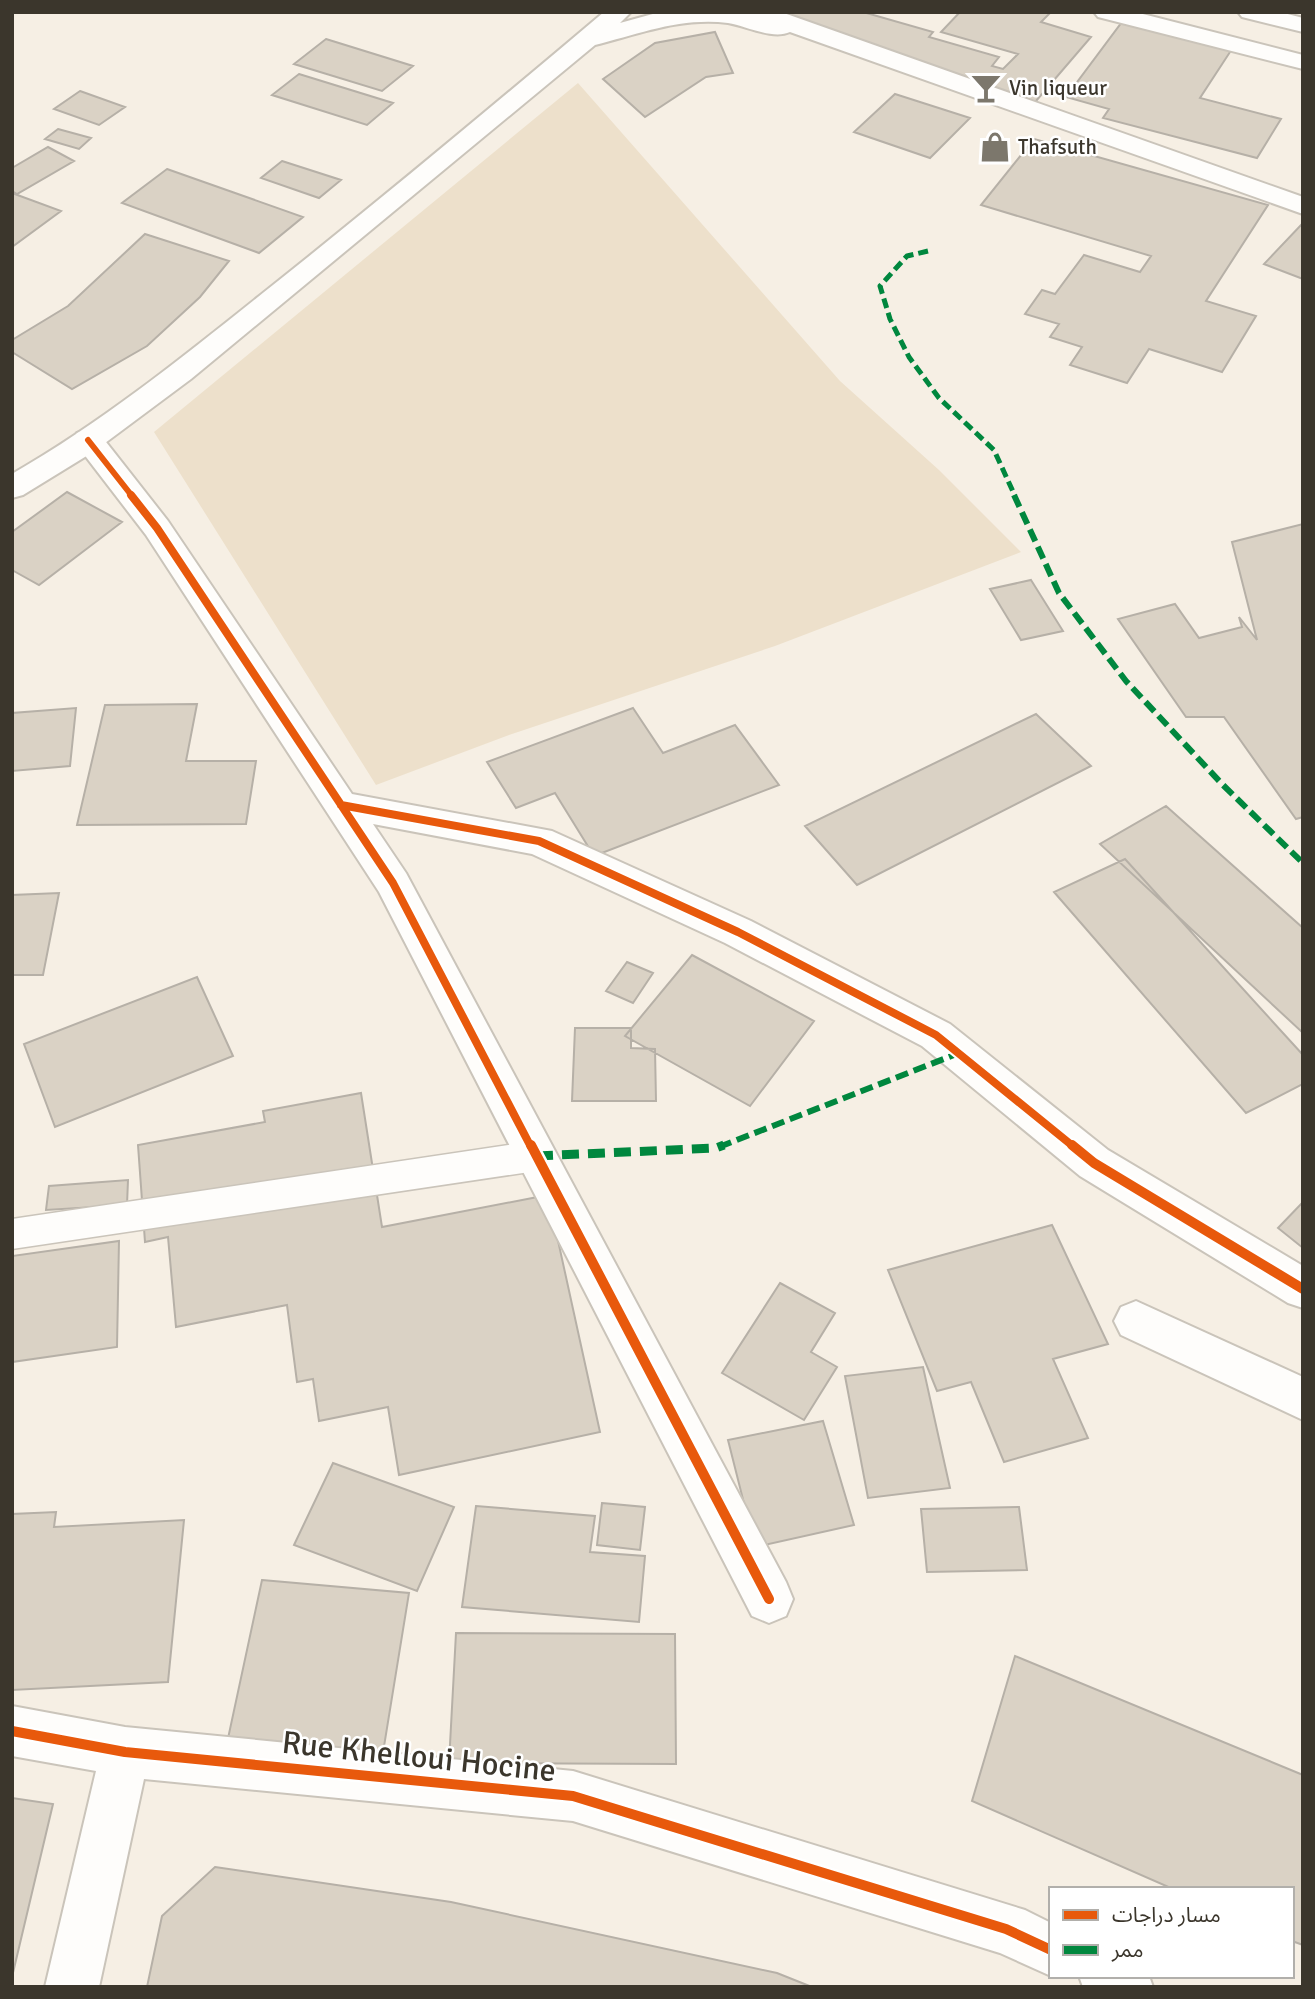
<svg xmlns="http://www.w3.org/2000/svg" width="1315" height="1999" font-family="Signika,'Noto Sans Arabic',sans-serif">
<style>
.green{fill:#ede0cb}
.building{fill:#dad2c5;stroke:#b6b0a7;stroke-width:2}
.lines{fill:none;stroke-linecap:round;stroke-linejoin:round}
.lane-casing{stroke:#cac4ba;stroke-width:3}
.street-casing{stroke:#cac4ba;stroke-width:4}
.secondary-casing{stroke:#cac4ba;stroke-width:4}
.lane{fill:#fefdfb;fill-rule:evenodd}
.street{fill:#fefdfb;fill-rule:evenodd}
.secondary{fill:#fefdfb;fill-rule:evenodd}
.quiet-far2{stroke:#00873e;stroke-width:5;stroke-dasharray:10 5;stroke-linecap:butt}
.quiet-far1{stroke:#00873e;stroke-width:6;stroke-dasharray:13 6;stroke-linecap:butt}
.quiet{stroke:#00873e;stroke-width:9;stroke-dasharray:17 9;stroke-linecap:butt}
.cycleway-far2-casing{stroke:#fff;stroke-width:10}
.cycleway-far1-casing{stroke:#fff;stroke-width:12}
.cycleway-casing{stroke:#fff;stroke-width:15}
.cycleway-far2{stroke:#e8590c;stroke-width:6}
.cycleway-far1{stroke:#e8590c;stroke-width:8}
.cycleway{stroke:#e8590c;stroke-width:10}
.labels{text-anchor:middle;stroke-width:5;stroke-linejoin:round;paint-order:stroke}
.far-poi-label{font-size:21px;fill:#3b362c;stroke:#fff;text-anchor:start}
.near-street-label{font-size:32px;fill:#3b362c;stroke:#fff}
</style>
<rect width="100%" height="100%" fill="#f6efe4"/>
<!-- green -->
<path class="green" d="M 578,83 L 840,381 L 939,470 L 1021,552 L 775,646 L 509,735 L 376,785 L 154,432 Z"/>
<!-- building -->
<path class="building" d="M 767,12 L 863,12 L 933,32 L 929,37 L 999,57 L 992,66 L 1003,69 L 1018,54 L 941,32 L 960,12 L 1051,12 L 1041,22 L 1091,37 L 1030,108 Z
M 1122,22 L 1232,49 L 1200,98 L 1281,119 L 1257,158 L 1103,118 L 1109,109 L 1066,97 Z
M 715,32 L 733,73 L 706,77 L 645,117 L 603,79 L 655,43 Z
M 326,39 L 413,66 L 382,91 L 294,64 Z
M 299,74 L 393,103 L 367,125 L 272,95 Z
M 80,91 L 125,107 L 99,125 L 54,109 Z
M 895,94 L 970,118 L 930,158 L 854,132 Z
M 58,129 L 91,138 L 79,149 L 45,139 Z
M 1034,139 L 1268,205 L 1206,301 L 1256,316 L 1222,372 L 1149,349 L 1127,383 L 1070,365 L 1082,347 L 1050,337 L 1059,324 L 1025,314 L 1042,290 L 1055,294 L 1084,255 L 1140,272 L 1151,256 L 981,205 Z
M 48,147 L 74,161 L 17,194 L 12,191 L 12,168 Z
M 282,161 L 341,180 L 319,198 L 261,178 Z
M 167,169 L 303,217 L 259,253 L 122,203 Z
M 12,193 L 61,211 L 12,247 Z
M 1302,224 L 1303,279 L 1264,264 Z
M 145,234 L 229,261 L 200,297 L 147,346 L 72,389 L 12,352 L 12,340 L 68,306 Z
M 67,492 L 122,522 L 39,585 L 12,570 L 12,532 Z
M 1303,524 L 1303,817 L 1296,819 L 1224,717 L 1186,717 L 1118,619 L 1175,604 L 1199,638 L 1242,627 L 1239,617 L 1257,640 L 1232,542 Z
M 1031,580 L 1063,631 L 1021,640 L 990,589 Z
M 197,704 L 186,761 L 256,761 L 246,824 L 77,825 L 105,705 Z
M 76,708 L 70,766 L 12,771 L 12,713 Z
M 633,708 L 663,753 L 735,725 L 779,785 L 594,856 L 555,793 L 516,808 L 487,762 Z
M 1036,714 L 1091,766 L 857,885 L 805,826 Z
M 1166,806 L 1303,928 L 1303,1033 L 1100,844 Z
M 1125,859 L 1303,1055 L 1303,1084 L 1246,1113 L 1054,892 Z
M 59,893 L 43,975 L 12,975 L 12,895 Z
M 692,955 L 814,1021 L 750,1106 L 625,1036 Z
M 627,962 L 653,973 L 633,1003 L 606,991 Z
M 197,977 L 233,1056 L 55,1127 L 24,1044 Z
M 575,1028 L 631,1028 L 631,1048 L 655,1049 L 656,1101 L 572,1101 Z
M 361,1093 L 382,1227 L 548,1195 L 600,1432 L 399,1475 L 388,1407 L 319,1421 L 313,1379 L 297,1382 L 287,1305 L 176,1327 L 168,1237 L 145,1242 L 138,1145 L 265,1122 L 263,1111 Z
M 128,1180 L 127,1205 L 46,1210 L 49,1186 Z
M 1303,1202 L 1303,1248 L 1278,1228 Z
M 1052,1225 L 1108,1344 L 1053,1359 L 1088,1438 L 1004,1462 L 971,1382 L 937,1391 L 888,1270 Z
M 119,1241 L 117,1347 L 12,1362 L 12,1256 Z
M 780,1283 L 835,1313 L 811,1352 L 837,1367 L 804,1420 L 722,1373 Z
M 923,1367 L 950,1488 L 868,1498 L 845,1376 Z
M 823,1421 L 854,1525 L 755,1547 L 728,1440 Z
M 333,1463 L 454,1507 L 417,1591 L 294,1545 Z
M 602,1503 L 645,1507 L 640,1550 L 597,1545 Z
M 476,1506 L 595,1516 L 590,1552 L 645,1556 L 639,1622 L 462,1607 Z
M 1019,1507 L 1027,1570 L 927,1572 L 921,1509 Z
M 56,1512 L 54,1527 L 184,1520 L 168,1682 L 12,1690 L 12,1514 Z
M 262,1580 L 409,1593 L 380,1771 L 224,1757 Z
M 456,1633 L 675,1634 L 676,1764 L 449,1763 Z
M 1015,1656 L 1303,1775 L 1303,1945 L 1292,1941 L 1292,1889 L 1173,1889 L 972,1801 Z
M 12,1798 L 53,1804 L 12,1977 Z
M 215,1867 L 451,1902 L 777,1973 L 812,1987 L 147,1987 L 162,1916 Z"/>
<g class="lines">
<!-- lane casing -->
<g class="lane-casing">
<path id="lane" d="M 536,1141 L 548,1146 L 553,1156 L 548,1166 L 536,1171 L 12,1249 L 12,1219 Z"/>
</g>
<!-- street casing -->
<g class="street-casing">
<path id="street" d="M 1094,12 L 1135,12 L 1303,55 L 1303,69 L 1098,17 Z
M 1238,12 L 1280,12 L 1303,18 L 1303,32 L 1242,17 Z
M 88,430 L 99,433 L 168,521 L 352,794 L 552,831 L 751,921 L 950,1024 L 1108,1150 L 1303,1266 L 1303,1308 L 1288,1303 L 1080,1176 L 922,1046 L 725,943 L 532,854 L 373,824 L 406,873 L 786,1582 L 793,1599 L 786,1616 L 769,1623 L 752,1616 L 379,892 L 146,535 L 73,440 L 77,433 Z
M 1136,1301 L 1303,1377 L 1303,1420 L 1121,1335 L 1114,1321 L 1121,1307 Z
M 12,1706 L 125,1727 L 573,1771 L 1025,1910 L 1051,1923 L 1051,1976 L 1000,1953 L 573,1821 L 144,1779 L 99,1987 L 45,1987 L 96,1771 L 12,1756 Z
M 1079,1976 L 1149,1976 L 1153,1987 L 1083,1987 Z"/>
</g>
<!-- secondary casing -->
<g class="secondary-casing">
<path id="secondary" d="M 604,12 L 631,12 L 620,23 L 660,12 L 781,12 L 1303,197 L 1303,214 L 790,32 C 773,40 746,26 728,23 C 681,17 639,34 595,45 L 191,379 L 93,452 L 23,495 L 12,498 L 12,474 C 106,420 189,352 273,285 C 385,196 495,104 604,12 Z"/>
</g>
<!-- lane -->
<use href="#lane" class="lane"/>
<!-- street -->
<use href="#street" class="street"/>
<!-- secondary -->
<use href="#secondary" class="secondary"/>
<!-- quiet-far2 -->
<path class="quiet-far2" d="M 928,251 L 907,256 L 880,286 L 890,319 L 909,357 L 939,398 L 994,450 L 1015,496"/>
<!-- quiet-far1 -->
<path class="quiet-far1" d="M 1014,495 L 1059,593 L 1126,681 L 1222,784 L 1303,863
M 719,1147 L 959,1053"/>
<!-- quiet -->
<path class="quiet" d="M 536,1156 L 716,1148 L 724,1145"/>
<!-- cycleway-far2 casing -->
<g class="cycleway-far2-casing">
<path id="cycleway-far2" d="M 88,440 L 132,496"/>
</g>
<!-- cycleway-far1 casing -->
<g class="cycleway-far1-casing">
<path id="cycleway-far1" d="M 131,495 L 157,528 L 393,883 L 531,1147
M 341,805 L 539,841 L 738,932 L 936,1035 L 1074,1147"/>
</g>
<!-- cycleway casing -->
<g class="cycleway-casing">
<path id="cycleway" d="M 531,1145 L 769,1599
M 1072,1145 L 1094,1163 L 1303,1289
M 12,1731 L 125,1752 L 573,1796 L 1006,1929 L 1051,1950"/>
</g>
<!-- cycleway-far2 -->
<use href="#cycleway-far2" class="cycleway-far2"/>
<!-- cycleway-far1 -->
<use href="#cycleway-far1" class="cycleway-far1"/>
<!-- cycleway -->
<use href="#cycleway" class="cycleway"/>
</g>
<!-- icons -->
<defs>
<g id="bar-bare" transform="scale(2.415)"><path d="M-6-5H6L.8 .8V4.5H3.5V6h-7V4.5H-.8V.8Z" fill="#7c776c" stroke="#fff" stroke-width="2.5" paint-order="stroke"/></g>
<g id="shop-bare" transform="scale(2.415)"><path d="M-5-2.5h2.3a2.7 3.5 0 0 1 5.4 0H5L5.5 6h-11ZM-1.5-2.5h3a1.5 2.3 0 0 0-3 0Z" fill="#7c776c" stroke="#fff" stroke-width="2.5" paint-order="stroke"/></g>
</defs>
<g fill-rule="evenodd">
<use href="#bar-bare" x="986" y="88"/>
<use href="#shop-bare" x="995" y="147"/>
</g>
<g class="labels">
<!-- far-poi labels -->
<g class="far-poi-label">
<text x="1009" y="95">Vin liqueur</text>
<text x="1018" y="154">Thafsuth</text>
</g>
<!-- near-street labels -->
<g class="near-street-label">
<text transform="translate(419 1756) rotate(6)" y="11">Rue Khelloui Hocine</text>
</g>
</g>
<!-- border -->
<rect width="1315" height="1999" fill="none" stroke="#3b362c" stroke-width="28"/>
<!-- legend -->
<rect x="1049" y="1887" width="245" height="91" fill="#ffffff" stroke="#b1afab" stroke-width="2"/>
<rect x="1063" y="1910" width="35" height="10" fill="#e8590c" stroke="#b1afab" stroke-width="2"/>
<text x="1112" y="1922" font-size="21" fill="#3b362c">مسار دراجات</text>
<rect x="1063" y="1945" width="35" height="10" fill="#00873e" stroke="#b1afab" stroke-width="2"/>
<text x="1112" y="1957" font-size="21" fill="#3b362c">ممر</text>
</svg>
